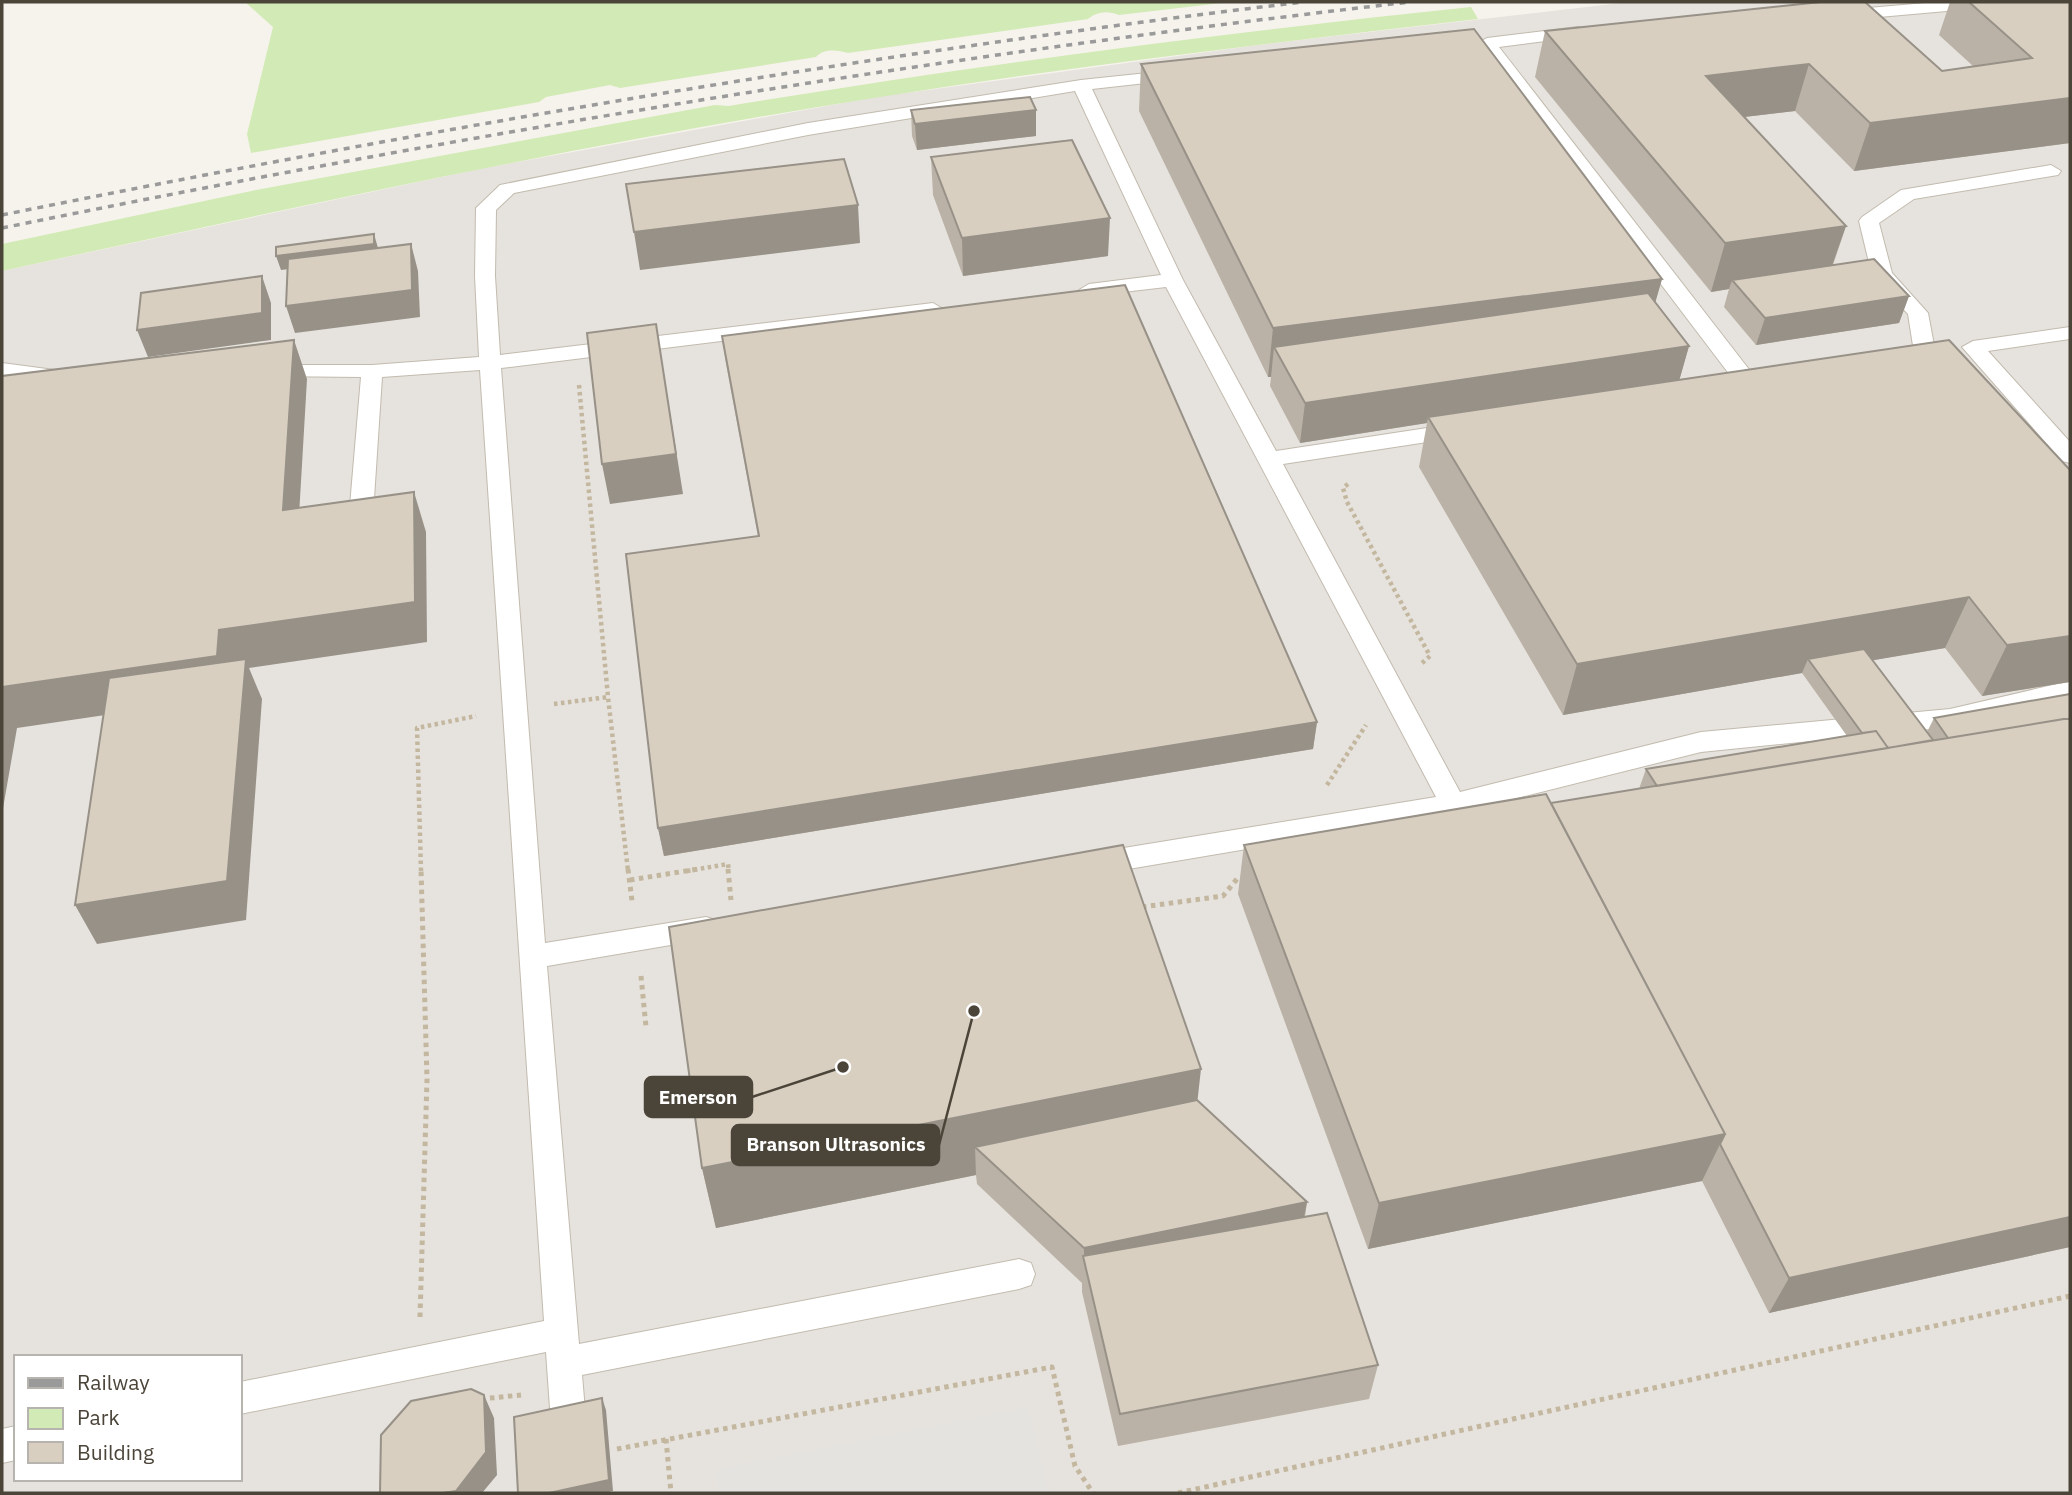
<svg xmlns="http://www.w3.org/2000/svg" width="2072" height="1495" font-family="'IBM Plex Sans',sans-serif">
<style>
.industrial{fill:#e6e2dd;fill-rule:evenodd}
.green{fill:#d2eab5}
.parking{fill:#e5e3e0}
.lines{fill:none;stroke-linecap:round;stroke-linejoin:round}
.lane-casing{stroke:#c2bbae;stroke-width:2}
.path-far1{stroke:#c4b79f;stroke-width:4.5;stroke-dasharray:3.5 3.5;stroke-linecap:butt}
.path{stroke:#c4b79f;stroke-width:5;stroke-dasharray:4.5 4.5;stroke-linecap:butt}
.lane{fill:#fff;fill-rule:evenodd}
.rail{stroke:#9a9a9a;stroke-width:3.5;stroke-dasharray:6 6;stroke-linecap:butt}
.wall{fill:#bab2a6}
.shaded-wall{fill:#979187}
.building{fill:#d8cfc1;stroke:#979187;stroke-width:2}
.leader{fill:none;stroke:#4b4439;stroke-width:2.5}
.callout-dot{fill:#4b4439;stroke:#fff;stroke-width:2.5}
.callout{fill:#4b4439;stroke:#4b4439;stroke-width:2.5}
.callout-label{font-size:19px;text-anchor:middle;font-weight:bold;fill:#fff}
</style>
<rect width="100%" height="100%" fill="#f6f3ec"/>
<!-- industrial -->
<path class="industrial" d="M 1630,2 L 2070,2 L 2070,1493 L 2,1493 L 2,271 L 479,169 L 876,97 L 1258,45 ZM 16,1357 L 240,1357 L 240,1479 L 16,1479 Z"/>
<!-- green -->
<path class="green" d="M 245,2 L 1230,2 L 1119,15 C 1108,11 1098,11 1088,19 L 848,53 C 837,50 824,48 816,57 L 620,88 L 610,85 L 546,97 L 539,102 L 251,153 L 247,134 L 273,27 Z
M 1471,7 L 1478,19 C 1277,42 1074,66 874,98 C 581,144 291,208 2,271 L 2,244 L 256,190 L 715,105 L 729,106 C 975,65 1223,33 1471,7 Z"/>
<!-- parking -->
<path class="parking" d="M 1029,1407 L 1049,1493 L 719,1493 L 716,1469 Z"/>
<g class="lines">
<!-- lane casing -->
<g class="lane-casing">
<path id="lane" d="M 1937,2 L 2000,2 L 1992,7 L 1845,20 L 1836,15 L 1845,10 Z
M 1578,27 L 1584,28 L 1587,32 L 1584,36 L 1499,47 L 1758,381 L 1761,386 L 1758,391 L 1742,391 L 1478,43 L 1487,38 Z
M 1176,70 L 1185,75 L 1182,79 L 1092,89 L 1183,280 L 1276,451 L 1460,423 L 1471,430 L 1460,437 L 1283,464 L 1460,792 L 1701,732 L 1950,709 L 2070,681 L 2070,699 L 1950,727 L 1701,752 L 1453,814 L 1093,875 L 1083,872 L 1079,864 L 1083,856 L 1093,853 L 1436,797 L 1166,287 L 1089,296 L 1079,290 L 1089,284 L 1161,275 L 1075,91 L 808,135 L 514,193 L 496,210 L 495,276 L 500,355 L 933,303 L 943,309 L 933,315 L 501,368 L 545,943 L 706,917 L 716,920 L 720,928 L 716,936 L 706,939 L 547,966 L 579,1344 L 1019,1259 L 1031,1263 L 1035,1274 L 1031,1285 L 1019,1289 L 582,1375 L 592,1493 L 556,1493 L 546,1352 L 240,1414 L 240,1382 L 544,1321 L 480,370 L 382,377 L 372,529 L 368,534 L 352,534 L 348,529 L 361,377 L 268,376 L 257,370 L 260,365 L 372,365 L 479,357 L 475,276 L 476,208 L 500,185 L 808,123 L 1081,80 Z
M 2051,165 L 2061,171 L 2058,175 L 1914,199 L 1879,223 L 1892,273 L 1928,313 L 1936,356 L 1925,362 L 1895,365 L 1892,360 L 1895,355 L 1914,352 L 1908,314 L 1872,275 L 1859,221 L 1862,217 L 1901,190 Z
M 2070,327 L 2070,339 L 1988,351 L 2070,442 L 2070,463 L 2062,461 L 1962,347 L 1973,341 Z
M 2,363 L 62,371 L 73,378 L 62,385 L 2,375 Z
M 16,1426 L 16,1460 L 2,1463 L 2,1429 Z"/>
</g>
<!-- path-far1 -->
<path class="path-far1" d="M 579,385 L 608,697 L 628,871
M 1348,484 L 1343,488 L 1347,502 L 1430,656 L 1421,664
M 554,704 L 608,697
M 1327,785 L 1366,725
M 421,871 L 417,728 L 476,716
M 687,871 L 728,864 L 729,871"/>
<!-- path -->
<path class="path" d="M 628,869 L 632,901
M 728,869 L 731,900
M 630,880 L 698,869
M 1142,907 L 1223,896 L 1237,879
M 641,976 L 646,1027
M 420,1317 L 427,1079 L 421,869
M 481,1399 L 521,1395
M 666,1439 L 671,1493
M 617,1449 L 1052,1367 L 1075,1466 L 1093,1493
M 1178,1493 L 2070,1296"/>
<!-- lane -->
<use href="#lane" class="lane"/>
<!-- rail -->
<path class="rail" d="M 2,215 C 433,128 866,54 1303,2
M 2,228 C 469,133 937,56 1410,2"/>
</g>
<!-- wall -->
<path class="wall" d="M 1950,2 L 2070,2 L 2070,143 L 1854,171 L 1795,111 L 1744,117 L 1846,226 L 1833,265 L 1909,296 L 1899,323 L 1756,345 L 1724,307 L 1729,289 L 1711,292 L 1535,77 L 1545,31 L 1942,71 L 1973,66 L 1939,35 Z
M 1141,64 L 1662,279 L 1655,302 L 1689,346 L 1679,380 L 2070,470 L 2070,682 L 1982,696 L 1945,648 L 1873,660 L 1927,732 L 1934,718 L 2070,694 L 2070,1247 L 1769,1313 L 1702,1181 L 1368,1249 L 1238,894 L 1244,845 L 1551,803 L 1639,789 L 1646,769 L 1847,736 L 1802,673 L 1563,715 L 1419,467 L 1427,423 L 1300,443 L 1270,386 L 1271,377 L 1268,377 L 1139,111 Z
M 911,110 L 1036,136 L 917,150 L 912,136 Z
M 931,157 L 1108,256 L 963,276 L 933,195 Z
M 722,336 L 1317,722 L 1313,749 L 664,856 L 658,828 L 758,536 L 726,363 Z
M 1198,1101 L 1307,1202 L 1305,1217 L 1378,1365 L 1369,1399 L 1118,1446 L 1082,1292 L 1082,1283 L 977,1184 L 976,1175 L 716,1228 L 702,1168 Z"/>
<!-- shaded-wall -->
<path class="shaded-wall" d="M 1809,64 L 1795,111 L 1693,123 L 1706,76 Z
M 2070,98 L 2070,143 L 1854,171 L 1870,123 Z
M 1036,110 L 1036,136 L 917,150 L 915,124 Z
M 858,205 L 860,243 L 640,270 L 634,232 Z
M 1110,218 L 1108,256 L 963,276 L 962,238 Z
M 1846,226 L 1829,274 L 1732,280 L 1729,289 L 1711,292 L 1725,243 Z
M 374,234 L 378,248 L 378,258 L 281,270 L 276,256 Z
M 411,244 L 418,271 L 420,317 L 295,333 L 286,306 Z
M 262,276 L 271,303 L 271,340 L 148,357 L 137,330 Z
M 1662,279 L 1648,328 L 1274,347 L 1271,377 L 1268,377 L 1273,328 Z
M 1909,296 L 1899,323 L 1756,345 L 1765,318 Z
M 656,324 L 683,494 L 610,504 L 602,464 Z
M 294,340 L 307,379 L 297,550 L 283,510 Z
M 1689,346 L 1678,385 L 1428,417 L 1427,423 L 1300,443 L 1305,403 Z
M 414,492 L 426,532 L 427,642 L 249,668 L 262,699 L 246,920 L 97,944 L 75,905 L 234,696 L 17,728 L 2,814 L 2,687 L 219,630 Z
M 1969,597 L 1945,648 L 1816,670 L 1808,659 L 1802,673 L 1563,715 L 1577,664 Z
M 2070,636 L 2070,682 L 1982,696 L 2007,645 Z
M 1317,722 L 1313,749 L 664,856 L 658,828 Z
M 1201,1069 L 1194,1131 L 975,1147 L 976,1175 L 716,1228 L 702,1168 Z
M 1725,1134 L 1702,1181 L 1368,1249 L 1379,1203 Z
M 1307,1202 L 1300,1238 L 1084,1259 L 1084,1248 Z
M 2070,1217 L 2070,1247 L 1769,1313 L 1789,1278 Z
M 484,1395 L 494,1418 L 497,1475 L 482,1493 L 443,1493 Z
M 602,1398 L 606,1410 L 613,1491 L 604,1493 L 549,1493 Z"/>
<!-- building -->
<path class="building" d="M 1821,2 L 1865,2 L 1942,71 L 2032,58 L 1969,2 L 2070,2 L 2070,98 L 1870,123 L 1809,64 L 1706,76 L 1846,226 L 1725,243 L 1545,31 Z
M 1474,29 L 1662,279 L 1273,328 L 1141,64 Z
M 1030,97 L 1036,110 L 915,124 L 911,110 Z
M 1072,140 L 1110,218 L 962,238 L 931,157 Z
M 844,159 L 858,205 L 634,232 L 626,184 Z
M 374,234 L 374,244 L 276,256 L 276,247 Z
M 411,244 L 412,290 L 286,306 L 288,259 Z
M 1874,259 L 1909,296 L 1765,318 L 1732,280 Z
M 262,276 L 262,313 L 137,330 L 141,293 Z
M 1125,285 L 1317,722 L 658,828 L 626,554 L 759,536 L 722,336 Z
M 1648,293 L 1689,346 L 1305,403 L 1274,347 Z
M 656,324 L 676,454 L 602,464 L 587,333 Z
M 294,340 L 283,510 L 414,492 L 415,602 L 219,630 L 217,656 L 2,687 L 2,376 Z
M 1949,340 L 2070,470 L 2070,636 L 2007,645 L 1969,597 L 1577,664 L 1428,417 Z
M 1864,649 L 1933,740 L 1888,748 L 1876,731 L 1862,733 L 1808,659 Z
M 246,659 L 227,881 L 75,905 L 109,678 Z
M 2070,694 L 2070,718 L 1948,738 L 1934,718 Z
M 2070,718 L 2070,1217 L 1789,1278 L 1720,1144 L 1725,1134 L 1551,803 Z
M 1876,731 L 1888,748 L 1657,786 L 1646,769 Z
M 1546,794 L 1725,1134 L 1379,1203 L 1244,845 Z
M 1123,845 L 1201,1069 L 702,1168 L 669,927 Z
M 1197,1100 L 1307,1202 L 1084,1248 L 975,1147 Z
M 1327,1213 L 1378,1365 L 1120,1414 L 1083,1256 Z
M 471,1389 L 484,1395 L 486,1452 L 456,1491 L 443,1493 L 380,1493 L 381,1435 L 411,1401 Z
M 602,1398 L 609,1480 L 549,1493 L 518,1493 L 514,1417 Z"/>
<!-- callouts -->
<path class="leader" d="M843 1067L752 1097M974 1011L939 1145"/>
<g class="callout-dot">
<circle cx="843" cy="1067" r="7"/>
<circle cx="974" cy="1011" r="7"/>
</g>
<g class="callout">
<rect x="645" y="1077" width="107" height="40" rx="7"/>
<rect x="732" y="1125" width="207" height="40" rx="7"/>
</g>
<g class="callout-label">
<text x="698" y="1104">Emerson</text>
<text x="836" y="1151">Branson Ultrasonics</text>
</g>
<!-- border -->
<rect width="2072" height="1495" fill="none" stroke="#4b4439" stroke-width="7"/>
<!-- legend -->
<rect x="14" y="1355" width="228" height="126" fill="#ffffff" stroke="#b7b4b0" stroke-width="2"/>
<rect x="28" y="1378" width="35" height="10" fill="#9a9a9a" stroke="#b7b4b0" stroke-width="2"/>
<text x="77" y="1390" font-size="21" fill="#4b4439">Railway</text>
<rect x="28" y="1408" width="35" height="21" fill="#d2eab5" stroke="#b7b4b0" stroke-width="2"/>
<text x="77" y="1425" font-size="21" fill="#4b4439">Park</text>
<rect x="28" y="1442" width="35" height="21" fill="#d8cfc1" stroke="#b7b4b0" stroke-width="2"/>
<text x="77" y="1460" font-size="21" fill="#4b4439">Building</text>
</svg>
